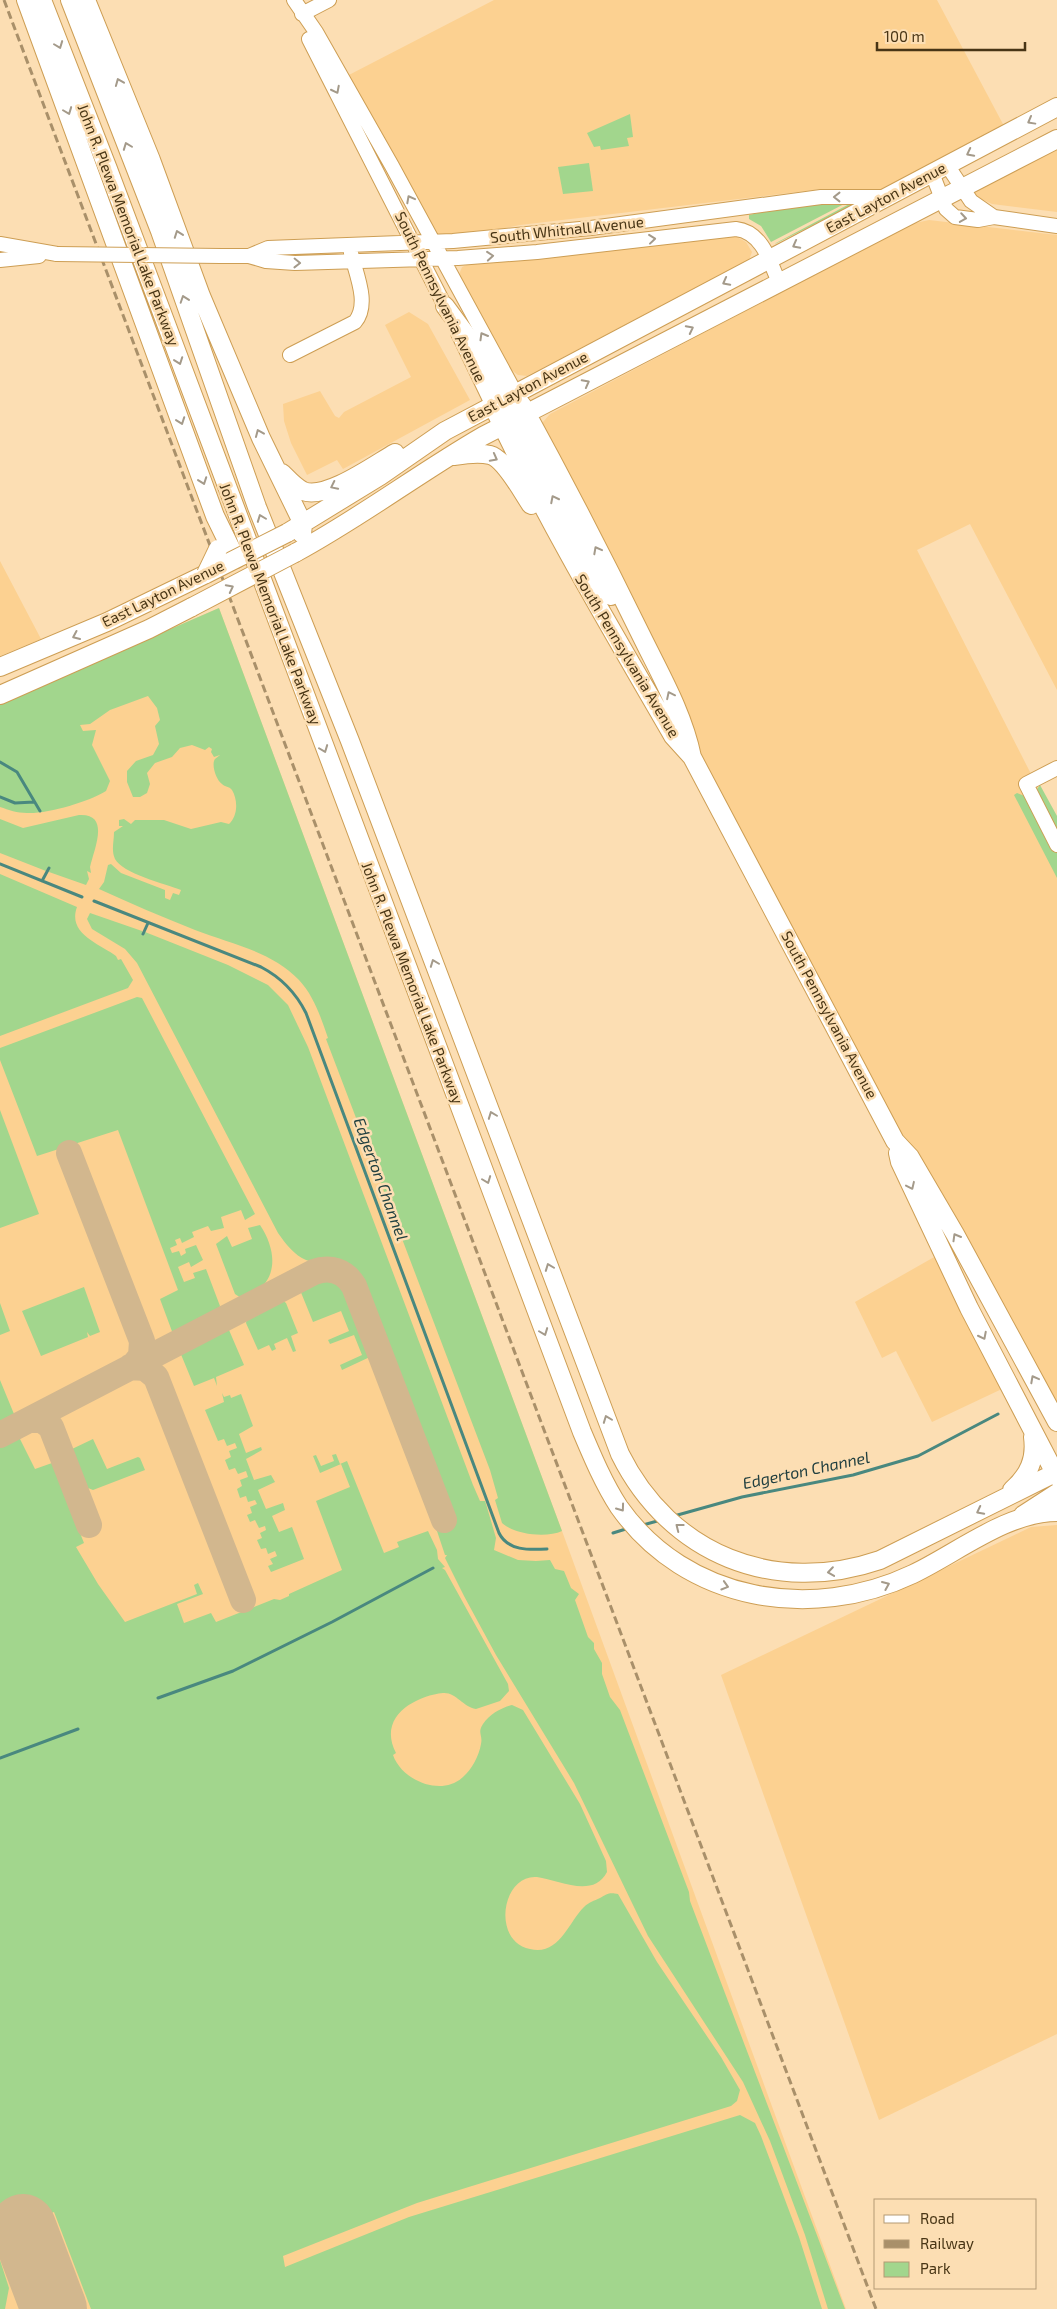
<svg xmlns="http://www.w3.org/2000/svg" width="1057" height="2309" font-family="'Exo 2',sans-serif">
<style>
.built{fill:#fcd191}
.green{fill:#a2d68d}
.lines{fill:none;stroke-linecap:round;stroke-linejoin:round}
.stream{stroke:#49887f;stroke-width:3}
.taxiway{stroke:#d2b78e;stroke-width:26}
.runway{stroke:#d2b78e;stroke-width:66}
.minor-casing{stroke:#cd9e54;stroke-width:16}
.major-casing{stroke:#cd9e54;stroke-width:20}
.minor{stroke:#fff;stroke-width:14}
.major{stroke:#fff;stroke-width:18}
.rail{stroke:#a9906a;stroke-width:3;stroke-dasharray:8 4;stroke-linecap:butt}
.minor-bridge-casing{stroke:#cd9e54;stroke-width:16;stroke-linecap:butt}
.major-bridge-casing{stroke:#cd9e54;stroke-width:20;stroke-linecap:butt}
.minor-bridge{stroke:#fff;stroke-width:14}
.major-bridge{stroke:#fff;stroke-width:18}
.oneway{stroke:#a49a8a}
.labels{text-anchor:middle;stroke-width:5;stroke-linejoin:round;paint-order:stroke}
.street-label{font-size:15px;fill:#483515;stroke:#fcdeb3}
.water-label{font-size:16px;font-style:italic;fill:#224040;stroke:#fcdeb3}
</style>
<rect width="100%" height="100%" fill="#fcdeb3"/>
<!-- built -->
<path class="built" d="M 494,0 L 937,0 L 1004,126 L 880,191 L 822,189 L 520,225 L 487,232 L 439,235 L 436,233 L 345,77 Z
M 1057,147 L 1057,212 L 992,204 L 975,196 L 974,192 Z
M 929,220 L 1057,235 L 1057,690 L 970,524 L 917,550 L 1057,825 L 1057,1422 L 692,757 L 542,428 L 543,422 L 550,414 L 911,224 Z
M 726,236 L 735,236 L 746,242 L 752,252 L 749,260 L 527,376 L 518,375 L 509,368 L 458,277 L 462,267 L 469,264 Z
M 409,312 L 428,324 L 470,400 L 343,469 L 337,460 L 307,475 L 291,443 L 284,421 L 283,404 L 320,391 L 335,416 L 339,418 L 344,412 L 411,377 L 385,325 Z
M 0,561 L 41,639 L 0,656 Z
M 219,608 L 562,1531 L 846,2309 L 0,2309 L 0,703 Z
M 936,1256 L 1004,1388 L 932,1422 L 896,1351 L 882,1358 L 855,1302 Z
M 1057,1525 L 1057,2034 L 879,2120 L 721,1675 L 1031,1527 Z"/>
<!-- green -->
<path class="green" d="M 630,114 L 633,137 L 627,138 L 629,146 L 601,150 L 600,146 L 594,147 L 587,133 Z
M 589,163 L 593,191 L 563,194 L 558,167 Z
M 848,202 L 771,242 L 761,226 L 749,219 L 749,215 L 798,204 Z
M 853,202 L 855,204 L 775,244 L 776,243 Z
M 219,608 L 562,1531 C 547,1538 515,1535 502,1523 L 495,1500 L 498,1498 L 490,1470 L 326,1039 L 328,1038 C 321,1018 314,996 299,980 C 271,951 231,944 195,930 C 162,917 130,903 99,889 L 104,882 L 108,865 L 111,864 L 121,873 L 165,890 L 165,898 L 170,900 L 173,893 L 179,895 L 181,890 C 165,884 122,873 115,859 C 111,850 114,842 114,832 L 123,826 L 119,826 L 119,820 L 124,819 L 131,824 L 135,820 L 164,820 L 191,829 L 221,822 L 229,824 C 238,816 238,800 232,790 C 229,786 225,787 222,784 C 216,780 211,764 215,759 L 220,755 L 214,757 L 211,752 L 212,749 L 209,747 L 205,750 L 192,745 L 180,748 L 172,757 L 155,763 L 147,773 L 150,784 L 147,793 L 140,797 L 133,797 L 127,782 L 127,771 L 136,761 L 153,755 L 159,744 L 155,726 L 160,720 L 157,708 L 148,696 L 110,710 L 90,724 L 80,725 L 83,731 L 96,730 L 92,745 L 110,781 L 106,791 C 88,802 48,814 27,813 C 17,813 9,810 0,807 L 0,703 Z
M 1040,785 L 1057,816 L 1057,878 L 1014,795 L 1017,793 L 1027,797 L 1035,792 Z
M 79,815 C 111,813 94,849 90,867 L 91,873 L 87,871 L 89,879 L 86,885 L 49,872 L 50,868 L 48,867 L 46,871 L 0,853 L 0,819 L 23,828 Z
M 0,874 L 77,907 C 67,934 100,944 116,956 L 118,960 L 121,959 L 133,980 L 128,988 L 0,1036 Z
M 90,913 L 142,931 L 143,935 L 145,932 L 228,965 L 268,985 L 288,1005 L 308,1047 L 473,1485 L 480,1501 L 485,1501 L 486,1504 L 496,1538 L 494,1550 L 518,1560 L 536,1561 L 550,1560 L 555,1569 L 564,1571 L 571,1588 L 579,1594 L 575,1600 L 588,1637 L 594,1643 L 594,1649 L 602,1663 L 602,1674 L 610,1697 L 620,1710 L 689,1892 L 690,1901 L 845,2309 L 828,2309 L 805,2235 L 770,2141 L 743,2082 L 648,1936 L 574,1783 L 496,1655 L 464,1596 L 445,1558 L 447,1555 L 445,1555 L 436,1528 L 453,1520 L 359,1279 C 344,1255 327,1267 306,1260 C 295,1256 285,1243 278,1233 L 137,963 L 125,949 L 92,929 L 87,919 Z
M 137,997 L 142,998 L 255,1214 L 245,1220 L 241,1210 L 221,1217 L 224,1228 L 211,1231 L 208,1226 L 192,1232 L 194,1237 L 182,1243 L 180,1238 L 175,1240 L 177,1245 L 170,1248 L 172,1253 L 179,1251 L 181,1256 L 186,1253 L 185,1249 L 196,1245 L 203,1260 L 191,1267 L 189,1262 L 178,1267 L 184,1282 L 195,1278 L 193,1273 L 206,1269 L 220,1306 L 217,1312 L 173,1334 L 160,1299 L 178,1290 L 118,1130 L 37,1156 L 0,1060 L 0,1048 Z
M 0,1110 L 39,1214 L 0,1228 Z
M 260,1225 C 280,1255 277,1288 241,1298 L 235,1294 L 216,1244 L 227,1236 L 232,1247 L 252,1239 L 248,1228 Z
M 329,1280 L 338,1283 L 346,1291 L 372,1356 L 342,1370 L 340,1365 L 362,1355 L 354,1335 L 330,1344 L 328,1340 L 349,1331 L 341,1311 L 313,1322 L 300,1290 L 312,1284 Z
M 84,1287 L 100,1332 L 90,1336 L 87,1332 L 88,1337 L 41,1356 L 22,1311 Z
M 282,1300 L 286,1303 L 298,1333 L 291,1336 L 296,1351 L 293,1352 L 287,1338 L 274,1344 L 276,1349 L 272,1351 L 269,1345 L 258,1350 L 246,1323 L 247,1318 L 265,1307 Z
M 0,1303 L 10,1331 L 0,1335 Z
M 226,1328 L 229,1330 L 244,1365 L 216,1377 L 217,1386 L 214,1378 L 194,1386 L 180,1352 Z
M 0,1380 L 14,1414 L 0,1422 Z
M 222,1393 L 224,1397 L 230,1395 L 231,1398 L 241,1394 L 253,1426 L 239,1434 L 246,1453 L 261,1447 L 262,1450 L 246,1459 L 254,1480 L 271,1475 L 275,1482 L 258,1490 L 266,1509 L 283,1503 L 285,1510 L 272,1516 L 279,1532 L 292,1527 L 304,1559 L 271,1572 L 268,1566 L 273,1564 L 270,1559 L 277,1556 L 275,1551 L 268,1554 L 266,1548 L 261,1549 L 257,1540 L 262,1538 L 260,1533 L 266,1530 L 265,1526 L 259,1528 L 255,1520 L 250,1522 L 247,1515 L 252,1513 L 250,1507 L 257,1504 L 255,1500 L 248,1502 L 246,1496 L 240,1498 L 237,1489 L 242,1486 L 240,1480 L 248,1477 L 246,1471 L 238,1474 L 235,1468 L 229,1470 L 225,1460 L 231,1457 L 229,1451 L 237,1448 L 235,1443 L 227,1446 L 224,1439 L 218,1441 L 205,1410 L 224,1402 Z
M 19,1437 L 35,1469 L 52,1463 L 84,1543 L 76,1547 L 98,1584 L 125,1622 L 197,1594 L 194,1585 L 198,1583 L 203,1594 L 177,1604 L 184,1623 L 211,1613 L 216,1622 L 274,1599 L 280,1600 L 289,1596 L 289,1594 L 342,1570 L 316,1501 L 350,1487 L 341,1464 L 320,1473 L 313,1456 L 316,1455 L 321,1466 L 334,1461 L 332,1455 L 336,1454 L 340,1464 L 347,1461 L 384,1553 L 399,1547 L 397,1542 L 428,1531 L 437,1550 L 438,1559 L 445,1567 L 442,1568 L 445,1570 L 508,1684 L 509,1691 L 500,1701 L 476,1709 C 463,1707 456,1692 443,1693 C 415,1696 377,1717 396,1753 L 393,1755 C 402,1781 442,1797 463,1777 C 472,1769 479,1756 481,1744 C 483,1735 477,1733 483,1724 C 490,1714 501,1708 512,1705 L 523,1710 L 580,1804 L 606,1861 L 607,1872 C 593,1899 559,1880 537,1877 C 502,1874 491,1941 530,1949 C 559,1956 568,1923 584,1907 C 589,1902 594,1901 600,1898 C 607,1894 609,1892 618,1894 L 657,1962 L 721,2057 L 740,2090 L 737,2101 L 731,2106 L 417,2203 L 283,2256 L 285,2267 L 409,2217 L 740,2115 L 755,2123 L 761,2136 L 799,2237 L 822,2309 L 91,2309 L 54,2212 L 0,2232 L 0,1447 Z
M 93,1439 L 107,1469 L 138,1457 L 140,1458 L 145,1470 L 93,1490 L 88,1488 L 72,1449 Z
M 0,2260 L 9,2288 L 5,2309 L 0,2309 Z"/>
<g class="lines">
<!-- stream -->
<path class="stream" d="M 0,762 L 17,772 L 40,811
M 0,797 L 15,803 L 34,802
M 0,864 L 82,897
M 42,881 L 49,868
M 94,901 L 261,967 C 282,978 296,993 306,1013 L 499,1533 C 508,1551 529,1550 547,1549
M 143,934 L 148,923
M 674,1516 L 742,1497 L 853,1475 L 918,1456 L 998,1414
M 643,1525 L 661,1520
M 613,1533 L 629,1528
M 158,1698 L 233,1671 L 332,1622 L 433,1568
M 0,1758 L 78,1729"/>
<!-- taxiway -->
<path class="taxiway" d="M 69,1153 L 142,1341 L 141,1356 L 133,1366
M 130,1367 L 145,1368 L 156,1377 L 243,1600
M 29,1420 L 42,1420 L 51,1427 L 89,1525
M 0,1435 L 314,1272 C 330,1266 345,1271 354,1286 L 444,1520"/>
<!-- runway -->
<path class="runway" d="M 23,2227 L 54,2309"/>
<!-- minor casing -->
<g class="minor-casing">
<path id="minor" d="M 294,0 L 316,32 L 392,166 L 516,394
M 302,14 L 329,0
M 309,39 L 449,314
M 947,165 L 971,201 L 994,217
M 932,173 L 946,209 L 955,217 L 978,220 L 994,217 L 1057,226
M 0,244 L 57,254
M 221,256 L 249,256 L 266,261 L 295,263 L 458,258 L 537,252 L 736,229 C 762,232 770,261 779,283
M 249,256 L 268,248 L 453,241 L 591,228 L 821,197 L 885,197
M 0,260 L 39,256
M 458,333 L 493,406
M 290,355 L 355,322 C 370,304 356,274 351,253
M 1057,768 L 1026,784 L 1057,845"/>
</g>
<!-- major casing -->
<g class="major-casing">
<path id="major" d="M 26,0 L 215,516 L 236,559
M 42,0 L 108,169 L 582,1432 C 593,1458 604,1484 619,1507 C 686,1602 812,1622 913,1574 C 957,1553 1007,1512 1057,1512
M 70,0 L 160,231 L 257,507 L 350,741 L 620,1454 C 670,1555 775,1596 880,1560 L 1057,1472
M 86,0 L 151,160 L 201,296 L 261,438 L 303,524 L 302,534
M 445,306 L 482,356 L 502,392 L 514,407
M 522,405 C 563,480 603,557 641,635 C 660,674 683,713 692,757
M 493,406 C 546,520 610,627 673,736 L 692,757 L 895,1141 L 910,1157 L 955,1234 L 1057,1422
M 507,412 L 514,421 L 571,533 L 611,596
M 455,456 C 466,454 478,452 490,455 C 505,459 522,492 531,505
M 282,473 C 288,479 295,487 303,491 C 326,500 374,465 395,453
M 287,533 L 380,476 L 445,431 L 1057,107
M 295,553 C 360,518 419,473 483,436 L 1057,139
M 0,667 L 107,622 L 206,574
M 0,695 L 149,629 L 192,607
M 898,1153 L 900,1162 L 969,1308 L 1057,1477
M 1012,1490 C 1029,1475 1036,1459 1033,1437
M 1023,1515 L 1057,1493"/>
</g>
<!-- minor -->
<use href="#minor" class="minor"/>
<!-- major -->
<use href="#major" class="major"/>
<!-- rail -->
<path class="rail" d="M 4,0 L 876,2309"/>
<!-- minor-bridge casing -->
<g class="minor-bridge-casing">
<path id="minor-bridge" d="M 57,254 L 221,256"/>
</g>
<!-- major-bridge casing -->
<g class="major-bridge-casing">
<path id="major-bridge" d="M 206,574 L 287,533
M 206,574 L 218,549
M 192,607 L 295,553"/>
</g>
<!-- minor-bridge -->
<use href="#minor-bridge" class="minor-bridge"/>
<!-- major-bridge -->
<use href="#major-bridge" class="major-bridge"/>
</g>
<!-- one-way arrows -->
<defs><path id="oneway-chevron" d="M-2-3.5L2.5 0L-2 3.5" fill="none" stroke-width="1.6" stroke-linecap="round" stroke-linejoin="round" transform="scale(1.25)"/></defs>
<g class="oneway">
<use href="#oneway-chevron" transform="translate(59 45) rotate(69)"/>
<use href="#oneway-chevron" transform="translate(119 82) rotate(-112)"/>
<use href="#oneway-chevron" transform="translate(336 90) rotate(63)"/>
<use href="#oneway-chevron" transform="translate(68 111) rotate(69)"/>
<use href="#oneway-chevron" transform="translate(1031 121) rotate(151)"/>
<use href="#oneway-chevron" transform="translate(127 146) rotate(-111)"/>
<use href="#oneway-chevron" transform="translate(970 153) rotate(153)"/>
<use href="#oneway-chevron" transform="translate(837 197) rotate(180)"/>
<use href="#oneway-chevron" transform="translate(410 199) rotate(-118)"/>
<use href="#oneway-chevron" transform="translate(963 218) rotate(9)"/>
<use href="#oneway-chevron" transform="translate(178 234) rotate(-110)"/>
<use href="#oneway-chevron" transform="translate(652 239) rotate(-6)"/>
<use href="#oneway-chevron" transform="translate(796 245) rotate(152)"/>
<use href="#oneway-chevron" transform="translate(490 256) rotate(-5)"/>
<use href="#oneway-chevron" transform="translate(297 263) rotate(1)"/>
<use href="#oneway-chevron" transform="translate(726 282) rotate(152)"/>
<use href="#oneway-chevron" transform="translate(184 299) rotate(-109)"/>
<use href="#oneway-chevron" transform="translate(690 329) rotate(-27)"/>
<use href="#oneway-chevron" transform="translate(483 336) rotate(-120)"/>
<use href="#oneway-chevron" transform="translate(179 361) rotate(70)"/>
<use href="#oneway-chevron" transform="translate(586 383) rotate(-28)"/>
<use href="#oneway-chevron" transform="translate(181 421) rotate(70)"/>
<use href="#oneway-chevron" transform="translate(259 433) rotate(-113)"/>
<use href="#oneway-chevron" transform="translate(494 458) rotate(28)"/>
<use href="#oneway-chevron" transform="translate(203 481) rotate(70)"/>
<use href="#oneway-chevron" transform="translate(334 486) rotate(154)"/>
<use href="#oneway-chevron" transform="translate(554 499) rotate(-117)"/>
<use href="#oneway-chevron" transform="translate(261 518) rotate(-111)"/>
<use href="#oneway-chevron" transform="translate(597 550) rotate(-118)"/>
<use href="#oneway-chevron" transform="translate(230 588) rotate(-27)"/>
<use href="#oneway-chevron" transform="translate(76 636) rotate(156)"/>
<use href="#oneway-chevron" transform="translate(670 695) rotate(-116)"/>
<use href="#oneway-chevron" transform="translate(324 749) rotate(69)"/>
<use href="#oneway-chevron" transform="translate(434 963) rotate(-111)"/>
<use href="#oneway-chevron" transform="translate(492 1115) rotate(-111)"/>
<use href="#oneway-chevron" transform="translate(487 1180) rotate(69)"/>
<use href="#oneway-chevron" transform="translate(911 1186) rotate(65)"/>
<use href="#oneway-chevron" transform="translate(956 1237) rotate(-120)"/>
<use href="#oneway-chevron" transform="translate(549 1267) rotate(-111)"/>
<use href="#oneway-chevron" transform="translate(544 1332) rotate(69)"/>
<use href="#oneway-chevron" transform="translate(983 1336) rotate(63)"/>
<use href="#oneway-chevron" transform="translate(1034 1379) rotate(-118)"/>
<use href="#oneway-chevron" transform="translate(607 1419) rotate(-111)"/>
<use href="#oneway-chevron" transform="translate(621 1508) rotate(54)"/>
<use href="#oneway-chevron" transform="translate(980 1511) rotate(153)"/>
<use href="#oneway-chevron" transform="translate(679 1527) rotate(-142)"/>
<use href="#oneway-chevron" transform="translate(831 1572) rotate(172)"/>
<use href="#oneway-chevron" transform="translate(886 1585) rotate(-23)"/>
<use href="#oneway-chevron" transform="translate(725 1586) rotate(17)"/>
</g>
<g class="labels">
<!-- street labels -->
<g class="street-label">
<text transform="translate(886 198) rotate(-28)" y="5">East Layton Avenue</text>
<text transform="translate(128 225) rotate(69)" y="5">John R. Plewa Memorial Lake Parkway</text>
<text transform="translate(567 230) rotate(-6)" y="5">South Whitnall Avenue</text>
<text transform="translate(440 297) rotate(64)" y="5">South Pennsylvania Avenue</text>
<text transform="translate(528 387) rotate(-28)" y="5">East Layton Avenue</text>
<text transform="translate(163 594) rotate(-26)" y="5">East Layton Avenue</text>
<text transform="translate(270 604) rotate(69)" y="5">John R. Plewa Memorial Lake Parkway</text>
<text transform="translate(627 656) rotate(59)" y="5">South Pennsylvania Avenue</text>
<text transform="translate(412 983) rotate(69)" y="5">John R. Plewa Memorial Lake Parkway</text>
<text transform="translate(829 1015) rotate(62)" y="5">South Pennsylvania Avenue</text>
</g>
<!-- water labels -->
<g class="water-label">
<text transform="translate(381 1179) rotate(70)" y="6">Edgerton Channel</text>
<text transform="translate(806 1470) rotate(-12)" y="6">Edgerton Channel</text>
</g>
</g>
<!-- legend -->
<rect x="874" y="2199" width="162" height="90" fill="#fcdeb3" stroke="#b49a74"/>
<rect x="884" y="2215" width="25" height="8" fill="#ffffff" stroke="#b49a74"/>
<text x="920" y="2224" font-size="15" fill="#483515">Road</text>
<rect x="884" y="2240" width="25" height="8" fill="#a9906a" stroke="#b49a74"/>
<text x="920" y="2249" font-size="15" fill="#483515">Railway</text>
<rect x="884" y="2262" width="25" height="15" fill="#a2d68d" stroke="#b49a74"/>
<text x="920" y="2274" font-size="15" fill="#483515">Park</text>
<!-- scale -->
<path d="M877 42v8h148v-8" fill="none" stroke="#483515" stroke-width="2.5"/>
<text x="884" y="42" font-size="15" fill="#483515" stroke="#fcdeb3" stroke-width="4" paint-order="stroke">100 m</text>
</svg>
